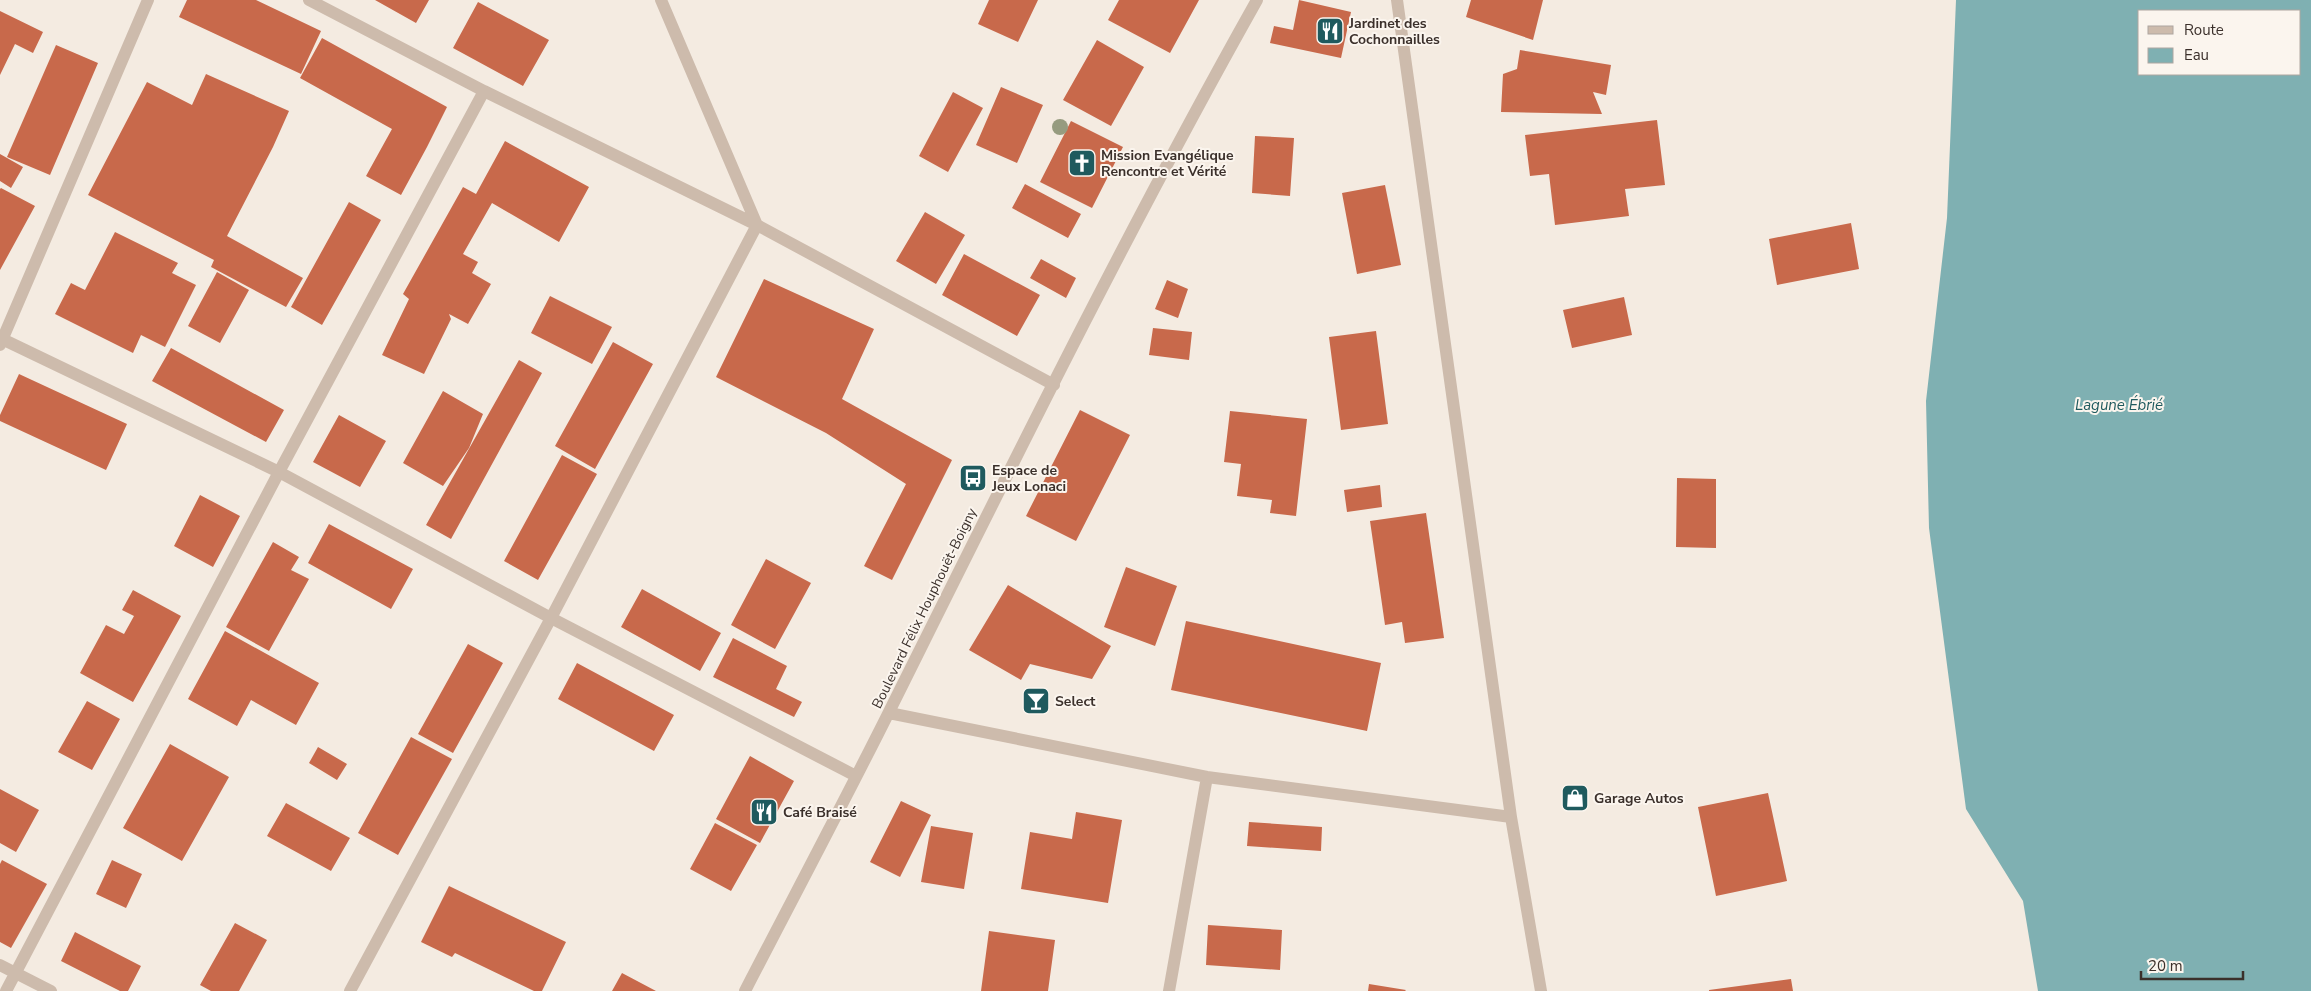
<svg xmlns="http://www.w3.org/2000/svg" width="2311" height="991" font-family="'Nunito Sans',sans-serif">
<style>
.water{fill:#7fb0b2;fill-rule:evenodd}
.building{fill:#c8694b}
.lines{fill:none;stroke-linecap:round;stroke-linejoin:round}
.minor{stroke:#cdbbac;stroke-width:12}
.tree{fill:#969b7f}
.labels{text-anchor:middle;stroke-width:4;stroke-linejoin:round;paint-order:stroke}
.poi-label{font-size:14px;font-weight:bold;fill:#3b302b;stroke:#fbf5ee;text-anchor:start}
.street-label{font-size:14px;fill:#3b302b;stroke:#fbf5ee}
.water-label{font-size:15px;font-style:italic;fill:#1f5a5e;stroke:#fbf5ee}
</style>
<rect width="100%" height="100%" fill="#f4ebe1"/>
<!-- water -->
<path class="water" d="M 1956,0 L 2311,0 L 2311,991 L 2038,991 L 2023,901 L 1966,809 L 1929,528 L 1926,401 L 1947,218 ZM 2140,11 L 2300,11 L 2300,74 L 2140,74 Z"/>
<!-- building -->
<path class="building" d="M 187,0 L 256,0 L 321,31 L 301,74 L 179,17 Z
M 375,0 L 429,0 L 416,23 Z
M 989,0 L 1038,0 L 1018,42 L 978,24 Z
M 1119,0 L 1199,0 L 1170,53 L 1108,20 Z
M 1299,0 L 1351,12 L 1341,58 L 1270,43 L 1274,26 L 1293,30 Z
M 1471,0 L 1543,0 L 1533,40 L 1466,17 Z
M 478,2 L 549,40 L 523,86 L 453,48 Z
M 0,11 L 43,32 L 33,53 L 15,44 L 0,75 Z
M 322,38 L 447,107 L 427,147 L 401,195 L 366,176 L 392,129 L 300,78 Z
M 1097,40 L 1144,67 L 1111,126 L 1063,100 Z
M 56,45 L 98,63 L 50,175 L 7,157 Z
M 1520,50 L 1611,65 L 1606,95 L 1593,92 L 1602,114 L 1501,112 L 1503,74 L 1517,69 Z
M 206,74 L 289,111 L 273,147 L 227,236 L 303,278 L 286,307 L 211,267 L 214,260 L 88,195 L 147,82 L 192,105 Z
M 1001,87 L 1043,105 L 1017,163 L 976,145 Z
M 953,92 L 983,108 L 948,172 L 919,156 Z
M 1657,120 L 1665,185 L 1625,189 L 1629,216 L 1555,225 L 1549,174 L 1530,176 L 1525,135 Z
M 1071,121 L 1123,147 L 1092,208 L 1040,182 Z
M 1255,136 L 1294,138 L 1290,196 L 1252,193 Z
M 505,141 L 589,187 L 559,242 L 492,203 L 463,254 L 478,262 L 472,273 L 491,284 L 468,324 L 449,314 L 451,319 L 424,374 L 382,355 L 409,299 L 403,294 L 463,187 L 476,194 Z
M 0,154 L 23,167 L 11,188 L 0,181 Z
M 1025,184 L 1081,214 L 1068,238 L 1012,208 Z
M 1385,185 L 1401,265 L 1357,274 L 1342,193 Z
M 1,188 L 35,206 L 0,270 L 0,189 Z
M 349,202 L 381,220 L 322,325 L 291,307 Z
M 925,212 L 965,235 L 936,284 L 896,261 Z
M 1851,223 L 1859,269 L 1777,285 L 1769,239 Z
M 115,232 L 178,263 L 172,273 L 196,285 L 165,347 L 141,335 L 133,353 L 55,314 L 71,283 L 85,290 Z
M 964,254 L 1040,295 L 1017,336 L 942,295 Z
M 1041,259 L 1076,278 L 1066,298 L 1030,278 Z
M 217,272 L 249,290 L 220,343 L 188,326 Z
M 764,279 L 874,329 L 842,399 L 952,460 L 892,580 L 864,566 L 906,484 L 826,433 L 716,377 Z
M 1167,280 L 1188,289 L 1178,318 L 1155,309 Z
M 550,296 L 612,327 L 592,364 L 531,333 Z
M 1624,297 L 1632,335 L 1572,348 L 1563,310 Z
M 1153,328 L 1192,332 L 1189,360 L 1149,355 Z
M 1376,331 L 1388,424 L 1341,430 L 1329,337 Z
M 613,342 L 653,364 L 595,469 L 555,446 Z
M 171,348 L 284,410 L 266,442 L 152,381 Z
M 519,360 L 542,373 L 451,539 L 426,525 Z
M 19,374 L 127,424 L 106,470 L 0,421 L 0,415 Z
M 443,391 L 483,414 L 469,448 L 443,486 L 403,463 Z
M 1080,410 L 1130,435 L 1076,541 L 1026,516 Z
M 1230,411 L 1307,419 L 1296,516 L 1270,513 L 1272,500 L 1237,496 L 1241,464 L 1224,462 Z
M 339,415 L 386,441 L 360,487 L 313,462 Z
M 562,455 L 597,474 L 538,580 L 504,561 Z
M 1677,478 L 1716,479 L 1716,548 L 1676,547 Z
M 1380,485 L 1382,507 L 1347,512 L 1344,490 Z
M 200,495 L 240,516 L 213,567 L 174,546 Z
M 1426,513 L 1444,638 L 1405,643 L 1402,622 L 1385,625 L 1370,521 Z
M 329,524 L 413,569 L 391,609 L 308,563 Z
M 273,542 L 299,557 L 291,570 L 309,579 L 269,651 L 226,627 Z
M 766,559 L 811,583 L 775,649 L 731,625 Z
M 1126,567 L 1177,586 L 1155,646 L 1104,627 Z
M 1008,585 L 1111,646 L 1092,679 L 1030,664 L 1021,680 L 969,650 Z
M 642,589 L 721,633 L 700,671 L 621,627 Z
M 133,590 L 181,616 L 133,702 L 80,673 L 106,625 L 124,634 L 134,616 L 122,610 Z
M 1186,621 L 1381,663 L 1367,731 L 1171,690 Z
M 225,631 L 319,683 L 296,725 L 251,700 L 237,726 L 188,699 Z
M 733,638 L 787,666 L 776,689 L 802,702 L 794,717 L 713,677 Z
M 468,644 L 503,663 L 453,753 L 418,734 Z
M 577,663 L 674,715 L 654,751 L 558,699 Z
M 87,701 L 120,719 L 92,770 L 58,752 Z
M 411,737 L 452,759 L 398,855 L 358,833 Z
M 170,744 L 229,777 L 182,861 L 123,828 Z
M 318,747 L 347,764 L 337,780 L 309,763 Z
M 750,756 L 794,781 L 760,843 L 716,819 Z
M 0,789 L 39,810 L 16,852 L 0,843 Z
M 1768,793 L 1787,881 L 1716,896 L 1698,807 Z
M 901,801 L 931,815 L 900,877 L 870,862 Z
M 286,803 L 350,838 L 331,871 L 267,836 Z
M 1076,812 L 1122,820 L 1108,903 L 1021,889 L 1030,832 L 1072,839 Z
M 1249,822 L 1322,827 L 1321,851 L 1247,846 Z
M 715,823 L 757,845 L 731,891 L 690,869 Z
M 931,826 L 973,833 L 964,889 L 921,882 Z
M 2,860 L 47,884 L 11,948 L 0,942 L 0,864 Z
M 112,860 L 142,874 L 126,908 L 96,894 Z
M 449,886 L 566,942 L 542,991 L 534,991 L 455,953 L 452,957 L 421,942 Z
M 235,923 L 267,940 L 239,991 L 211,991 L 200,985 Z
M 1208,925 L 1282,930 L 1280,970 L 1206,965 Z
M 989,931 L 1055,940 L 1048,991 L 981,991 Z
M 75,932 L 141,966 L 128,991 L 120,991 L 61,961 Z
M 622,973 L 656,991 L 612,991 Z
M 1791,979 L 1793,991 L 1709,991 L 1709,990 Z
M 1369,984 L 1406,990 L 1405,991 L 1368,991 Z"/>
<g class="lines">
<!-- minor -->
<path class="minor" d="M 309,0 L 484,91 L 757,225 L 1054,385
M 1397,0 L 1511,817 L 1541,991
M 0,338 L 279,472 L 551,618 L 856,776
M 0,345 L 148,0
M 889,713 L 1207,777 L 1511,817
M 0,965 L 51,991
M 6,991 L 279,472 L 484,91
M 350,991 L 551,618 L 757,225 L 661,0
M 745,991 C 793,898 842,806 889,712 C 1008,473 1126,233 1257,0
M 1169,991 L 1207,777"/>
</g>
<!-- trees -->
<circle class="tree" cx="1060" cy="127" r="8"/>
<!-- icons -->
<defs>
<g id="restaurant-square" transform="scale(1.4375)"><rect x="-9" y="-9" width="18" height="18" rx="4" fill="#1f5a5e" stroke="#fbf5ee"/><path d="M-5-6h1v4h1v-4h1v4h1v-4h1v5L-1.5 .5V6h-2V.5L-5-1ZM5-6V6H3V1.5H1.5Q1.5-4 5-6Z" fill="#fff"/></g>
<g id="church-square" transform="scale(1.4375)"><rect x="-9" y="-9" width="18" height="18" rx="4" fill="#1f5a5e" stroke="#fbf5ee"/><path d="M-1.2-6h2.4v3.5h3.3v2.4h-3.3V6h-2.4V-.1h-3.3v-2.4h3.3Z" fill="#fff"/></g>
<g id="bus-square" transform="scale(1.4375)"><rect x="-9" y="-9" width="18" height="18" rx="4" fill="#1f5a5e" stroke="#fbf5ee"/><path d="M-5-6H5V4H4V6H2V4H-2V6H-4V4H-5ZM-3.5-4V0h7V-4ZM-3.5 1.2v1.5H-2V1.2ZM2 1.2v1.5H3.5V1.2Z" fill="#fff"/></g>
<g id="bar-square" transform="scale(1.4375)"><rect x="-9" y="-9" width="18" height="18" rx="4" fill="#1f5a5e" stroke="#fbf5ee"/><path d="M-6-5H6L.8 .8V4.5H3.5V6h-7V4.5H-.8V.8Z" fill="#fff"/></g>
<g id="shop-square" transform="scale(1.4375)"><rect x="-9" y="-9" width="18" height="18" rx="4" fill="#1f5a5e" stroke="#fbf5ee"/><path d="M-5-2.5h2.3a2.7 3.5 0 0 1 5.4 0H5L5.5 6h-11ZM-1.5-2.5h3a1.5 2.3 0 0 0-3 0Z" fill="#fff"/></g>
</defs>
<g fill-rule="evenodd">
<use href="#restaurant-square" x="1330" y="31"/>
<use href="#church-square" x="1082" y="163"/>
<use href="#bus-square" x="973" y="478"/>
<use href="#bar-square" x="1036" y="701"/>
<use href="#shop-square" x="1575" y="798"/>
<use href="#restaurant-square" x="764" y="812"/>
</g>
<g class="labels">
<!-- poi labels -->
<g class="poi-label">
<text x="1349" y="28">Jardinet des<tspan x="1349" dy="16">Cochonnailles</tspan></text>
<text x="1101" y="160">Mission Evangélique<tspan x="1101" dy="16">Rencontre et Vérité</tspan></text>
<text x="992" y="475">Espace de<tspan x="992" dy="16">Jeux Lonaci</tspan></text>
<text x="1055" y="706">Select</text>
<text x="1594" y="803">Garage Autos</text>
<text x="783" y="817">Café Braisé</text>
</g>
<!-- street labels -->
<g class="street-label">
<text transform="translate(924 608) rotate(-64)" y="5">Boulevard Félix Houphouët-Boigny</text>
</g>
<!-- water labels -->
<g class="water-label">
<text x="2119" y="410">Lagune Ébrié</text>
</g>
</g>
<!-- legend -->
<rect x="2138" y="10" width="162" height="65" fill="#fbf5ee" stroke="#aea6a0"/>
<rect x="2148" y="26" width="25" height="8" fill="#cdbbac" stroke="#aea6a0"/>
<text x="2184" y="35" font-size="15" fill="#3b302b">Route</text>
<rect x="2148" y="48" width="25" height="15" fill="#7fb0b2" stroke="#aea6a0"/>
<text x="2184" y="60" font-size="15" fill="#3b302b">Eau</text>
<!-- scale -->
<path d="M2141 971v8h102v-8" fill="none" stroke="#3b302b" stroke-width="2.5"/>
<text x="2148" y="971" font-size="15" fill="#3b302b" stroke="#fbf5ee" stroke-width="4" paint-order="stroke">20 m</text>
</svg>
